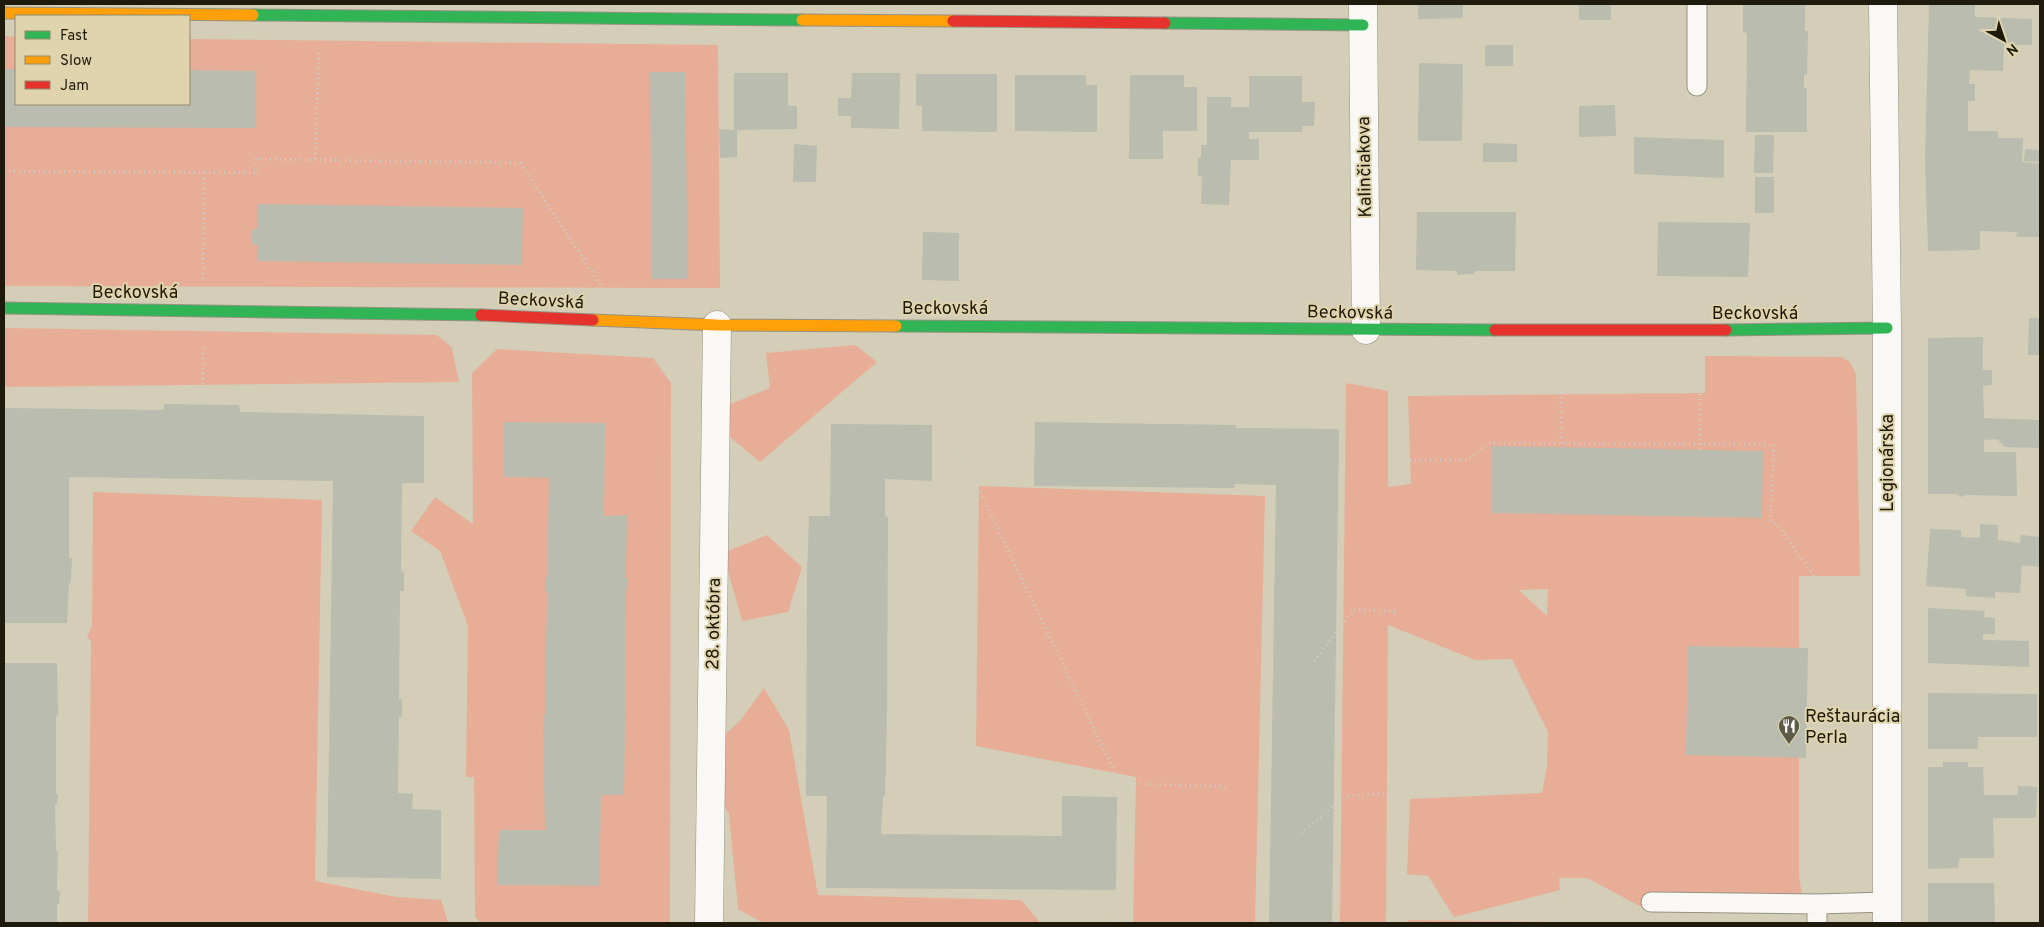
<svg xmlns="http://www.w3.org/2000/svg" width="2044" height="927" font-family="Overpass,sans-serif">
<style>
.green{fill:#e8ad96;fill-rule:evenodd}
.building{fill:#b9bcae}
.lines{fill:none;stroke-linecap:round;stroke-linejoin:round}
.lane-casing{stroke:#969282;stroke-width:21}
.street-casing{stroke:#969282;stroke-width:29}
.fast-casing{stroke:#969282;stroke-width:13}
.slow-casing{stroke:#969282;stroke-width:13}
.jam-casing{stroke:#969282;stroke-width:13}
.path{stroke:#d0cec7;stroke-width:3;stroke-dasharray:1 4;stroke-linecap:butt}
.lane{stroke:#f9f8f4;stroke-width:19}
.street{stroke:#f9f8f4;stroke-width:28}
.fast{stroke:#30b455;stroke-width:11}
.slow{stroke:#ff9f0a;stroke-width:11}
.jam{stroke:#e5322d;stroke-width:11}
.labels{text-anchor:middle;stroke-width:4;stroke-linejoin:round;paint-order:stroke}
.street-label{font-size:18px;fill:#1f1b0c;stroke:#dfd4ad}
.poi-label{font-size:18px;fill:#1f1b0c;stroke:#dfd4ad;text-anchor:start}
</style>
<rect width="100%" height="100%" fill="#d4ceb8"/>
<!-- green -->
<path class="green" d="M 4,36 L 16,37 L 16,104 L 189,104 L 189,39 L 718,45 L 720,288 L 4,286 Z
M 4,328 L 437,335 L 452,348 L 459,382 L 4,387 Z
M 855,345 L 877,362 L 760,462 L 703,415 L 770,388 L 766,353 Z
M 497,349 L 653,358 L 671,383 L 670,921 L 668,923 L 481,923 L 475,916 L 474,777 L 466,777 L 468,626 L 440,551 L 411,531 L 435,497 L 473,524 L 472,373 Z
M 1705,356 L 1841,357 L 1850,362 L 1856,374 L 1860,576 L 1799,576 L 1799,876 L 1802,895 L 1651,912 L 1587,878 L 1559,878 L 1560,890 L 1454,917 L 1428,876 L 1407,874 L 1410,799 L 1542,793 L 1547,766 L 1548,732 L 1512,659 L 1475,660 L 1388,625 L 1386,923 L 1340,923 L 1346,383 L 1388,391 L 1388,487 L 1411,484 L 1408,396 L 1705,393 ZM 1548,589 L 1547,616 L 1519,590 Z
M 979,486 L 1265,496 L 1255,923 L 1133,923 L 1136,777 L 976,746 Z
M 93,492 L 322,500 L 315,881 L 396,897 L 441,900 L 448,923 L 88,923 L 91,641 L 87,638 L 92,625 Z
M 767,535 L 802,567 L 788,612 L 742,621 L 723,553 Z
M 764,688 L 789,730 L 818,895 L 1021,900 L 1039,921 L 1038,923 L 763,923 L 738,909 L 729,814 L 696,760 L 739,722 Z
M 1408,920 L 1655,923 L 1408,923 Z"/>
<!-- building -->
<path class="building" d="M 1418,4 L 1463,4 L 1463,18 L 1418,19 Z
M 1579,4 L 1611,4 L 1611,20 L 1579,20 Z
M 1743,4 L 1805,4 L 1805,31 L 1808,31 L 1807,75 L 1804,74 L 1804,88 L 1807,88 L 1807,132 L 1746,132 L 1747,33 L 1743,32 Z
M 1929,4 L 1975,4 L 1975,17 L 2032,19 L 2032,45 L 2004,45 L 2003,71 L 1970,70 L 1969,84 L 1975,84 L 1975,101 L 1968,101 L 1968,131 L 1998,131 L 1998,138 L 2023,138 L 2022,162 L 2040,164 L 2040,237 L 2016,237 L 2017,232 L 1980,231 L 1980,250 L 1928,251 L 1925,159 Z
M 1485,45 L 1513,45 L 1513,66 L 1485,66 Z
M 1419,63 L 1463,64 L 1462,141 L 1418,141 Z
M 4,69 L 16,69 L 16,104 L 189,104 L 189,70 L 256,71 L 256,128 L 4,127 Z
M 650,72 L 685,72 L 688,279 L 652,279 Z
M 734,73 L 788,73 L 788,106 L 797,106 L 797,129 L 737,130 L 737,157 L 720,158 L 719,129 L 734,130 Z
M 852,73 L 900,73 L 899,129 L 851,128 L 851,116 L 838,116 L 838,98 L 851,98 Z
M 916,74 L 997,74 L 997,132 L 922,131 L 922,106 L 916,106 Z
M 1015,75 L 1086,75 L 1086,85 L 1097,85 L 1097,132 L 1015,131 Z
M 1130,75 L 1184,75 L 1184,87 L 1197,87 L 1197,131 L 1163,131 L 1163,159 L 1129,159 Z
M 1249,76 L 1302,76 L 1302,102 L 1315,102 L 1314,126 L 1302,126 L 1302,132 L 1249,132 L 1249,139 L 1259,139 L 1259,160 L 1231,160 L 1229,205 L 1201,204 L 1202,177 L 1198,176 L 1198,158 L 1201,157 L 1201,145 L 1207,145 L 1207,97 L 1231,97 L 1231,107 L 1249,107 Z
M 1615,105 L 1616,136 L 1579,137 L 1579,106 Z
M 1755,135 L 1774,135 L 1773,173 L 1754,173 Z
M 1634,137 L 1724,140 L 1724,178 L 1634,174 Z
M 1483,143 L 1517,144 L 1517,162 L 1483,162 Z
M 794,144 L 817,146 L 816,182 L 793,182 Z
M 2025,149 L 2040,150 L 2040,162 L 2024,161 Z
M 1755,177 L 1774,177 L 1774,213 L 1755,213 Z
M 258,204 L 523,208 L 522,265 L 257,261 L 257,245 L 251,244 L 252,229 L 257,229 Z
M 1417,212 L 1516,212 L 1515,271 L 1475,271 L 1474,274 L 1457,275 L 1457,271 L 1416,270 Z
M 1658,222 L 1750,223 L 1748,277 L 1657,276 Z
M 923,232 L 959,233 L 959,281 L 922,280 Z
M 2029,318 L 2040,318 L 2040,355 L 2028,355 Z
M 1983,337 L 1983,370 L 1992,370 L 1992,385 L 1983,386 L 1984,418 L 2040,420 L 2040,448 L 2005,447 L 1997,439 L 1984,440 L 1984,452 L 2016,452 L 2017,496 L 1966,495 L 1962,497 L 1956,494 L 1928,494 L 1928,338 Z
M 164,404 L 239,405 L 240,412 L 424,416 L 424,483 L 402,483 L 401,571 L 404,572 L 404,591 L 400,591 L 399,699 L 402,699 L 402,717 L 399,717 L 398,793 L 413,794 L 412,809 L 441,810 L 441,879 L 327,877 L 333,481 L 69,477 L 69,558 L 72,558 L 71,581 L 69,585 L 67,623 L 4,623 L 4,408 L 164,410 Z
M 504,422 L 605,423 L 604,516 L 627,515 L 626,578 L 628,579 L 626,593 L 625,715 L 626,715 L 626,732 L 625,732 L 624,795 L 601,795 L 599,886 L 497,885 L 499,830 L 545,830 L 543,730 L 544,714 L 545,715 L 547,593 L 545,593 L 545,577 L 547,577 L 549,478 L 503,477 Z
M 1035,422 L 1234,425 L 1236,425 L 1236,428 L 1339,429 L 1332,923 L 1269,923 L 1276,485 L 1234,484 L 1235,488 L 1034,486 Z
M 831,424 L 932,425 L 932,481 L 885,479 L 885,516 L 888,517 L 887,720 L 885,796 L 883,797 L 881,834 L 1062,836 L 1062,796 L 1117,797 L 1116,890 L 826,888 L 827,796 L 806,796 L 807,577 L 809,516 L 830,516 Z
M 1492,446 L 1763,451 L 1762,518 L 1491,513 Z
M 1980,524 L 1998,525 L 1998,540 L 2020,543 L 2021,535 L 2040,537 L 2040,567 L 2022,565 L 2020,593 L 1995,592 L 1995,598 L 1966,596 L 1966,589 L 1926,586 L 1930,529 L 1961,530 L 1961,537 L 1980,538 Z
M 1928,608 L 1985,611 L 1984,617 L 1995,618 L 1995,634 L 1983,634 L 1983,640 L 2029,641 L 2029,667 L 1928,663 Z
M 1688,646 L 1808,648 L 1806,758 L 1686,755 Z
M 4,663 L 57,663 L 58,716 L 56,715 L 56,794 L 58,794 L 57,804 L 55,804 L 56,851 L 58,851 L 57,891 L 60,891 L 59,904 L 57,904 L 57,923 L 4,923 Z
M 1928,693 L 2037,694 L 2037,737 L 1978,737 L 1978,749 L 1928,749 Z
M 1943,762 L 1968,762 L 1968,767 L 1983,767 L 1984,795 L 2018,795 L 2018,786 L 2037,787 L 2036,818 L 1993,818 L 1994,858 L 1959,858 L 1958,868 L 1928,869 L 1928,767 L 1943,767 Z
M 1928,883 L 1994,883 L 1995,923 L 1928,923 Z"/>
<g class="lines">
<!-- lane casing -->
<g class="lane-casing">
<path id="lane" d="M 1697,4 L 1697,86
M 1651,902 L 1817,904 L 1887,902
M 1817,904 L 1817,923"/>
</g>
<!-- street casing -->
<g class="street-casing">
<path id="street" d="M 1363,4 L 1366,330
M 1883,4 L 1887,328 L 1887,923
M 709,923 L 717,325"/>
</g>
<!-- fast casing -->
<g class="fast-casing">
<path id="fast" d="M 253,15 L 802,20
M 1165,23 L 1363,25
M 4,308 L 481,315
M 896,326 L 1495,330
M 1726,330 L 1887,328"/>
</g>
<!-- slow casing -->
<g class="slow-casing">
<path id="slow" d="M 4,13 L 253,15
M 802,20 L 953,21
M 593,320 L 717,325 L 896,326"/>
</g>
<!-- jam casing -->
<g class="jam-casing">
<path id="jam" d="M 953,21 L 1165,23
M 481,315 L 593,320
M 1495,330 L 1726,330"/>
</g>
<!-- path -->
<path class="path" d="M 315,159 L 319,50
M 4,171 L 256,173 L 256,159 L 520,163 L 602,287
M 203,279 L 204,172
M 1561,387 L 1561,447
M 203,404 L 203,345
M 946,437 L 981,494 L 1120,783 L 1119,923
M 1700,450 L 1700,388
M 1400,461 L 1467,460 L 1489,443 L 1774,445 L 1770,519 L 1782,531 L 1822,587
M 1314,661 L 1354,610 L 1399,611
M 1055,786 L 1120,783 L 1229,787
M 1301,833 L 1346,796 L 1397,793
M 1552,900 L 1553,923"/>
<!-- lane -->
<use href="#lane" class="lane"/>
<!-- street -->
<use href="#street" class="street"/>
<!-- fast -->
<use href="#fast" class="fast"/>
<!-- slow -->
<use href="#slow" class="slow"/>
<!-- jam -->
<use href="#jam" class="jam"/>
</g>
<!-- icons -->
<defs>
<g id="restaurant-pin" transform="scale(1.125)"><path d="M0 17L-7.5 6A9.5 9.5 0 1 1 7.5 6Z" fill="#5e5a48" stroke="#dfd4ad"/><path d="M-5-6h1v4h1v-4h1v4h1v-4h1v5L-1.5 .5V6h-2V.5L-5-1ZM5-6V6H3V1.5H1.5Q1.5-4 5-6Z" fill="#fff"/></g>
</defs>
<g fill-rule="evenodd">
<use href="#restaurant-pin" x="1789" y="726"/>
</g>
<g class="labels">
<!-- street labels -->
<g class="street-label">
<text transform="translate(1364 167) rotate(-91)" y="6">Kalinčiakova</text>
<text x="135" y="298">Beckovská</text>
<text transform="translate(541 300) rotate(3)" y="6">Beckovská</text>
<text x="945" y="314">Beckovská</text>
<text transform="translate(1350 312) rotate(1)" y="6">Beckovská</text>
<text x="1755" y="319">Beckovská</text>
<text transform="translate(1887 463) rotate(-90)" y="6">Legionárska</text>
<text transform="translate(713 624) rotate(-89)" y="6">28. októbra</text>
</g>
<!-- poi labels -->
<g class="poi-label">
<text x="1805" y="722">Reštaurácia<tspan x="1805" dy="21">Perla</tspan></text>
</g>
</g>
<!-- border -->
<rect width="2044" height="927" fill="none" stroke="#1f1b0c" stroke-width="10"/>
<!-- legend -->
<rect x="15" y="15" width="175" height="90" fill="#dfd4ad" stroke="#928a6d"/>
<rect x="25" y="31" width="25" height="8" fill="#30b455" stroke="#928a6d"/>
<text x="60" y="40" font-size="15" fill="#1f1b0c">Fast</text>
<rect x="25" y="56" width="25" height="8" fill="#ff9f0a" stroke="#928a6d"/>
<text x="60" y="65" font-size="15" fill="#1f1b0c">Slow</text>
<rect x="25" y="81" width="25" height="8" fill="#e5322d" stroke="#928a6d"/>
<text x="60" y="90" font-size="15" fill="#1f1b0c">Jam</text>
<!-- north arrow -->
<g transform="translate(2004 40) rotate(140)" stroke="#dfd4ad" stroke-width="4" paint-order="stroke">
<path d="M0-4L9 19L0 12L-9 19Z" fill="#1f1b0c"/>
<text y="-8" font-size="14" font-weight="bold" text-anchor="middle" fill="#1f1b0c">N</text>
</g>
</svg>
